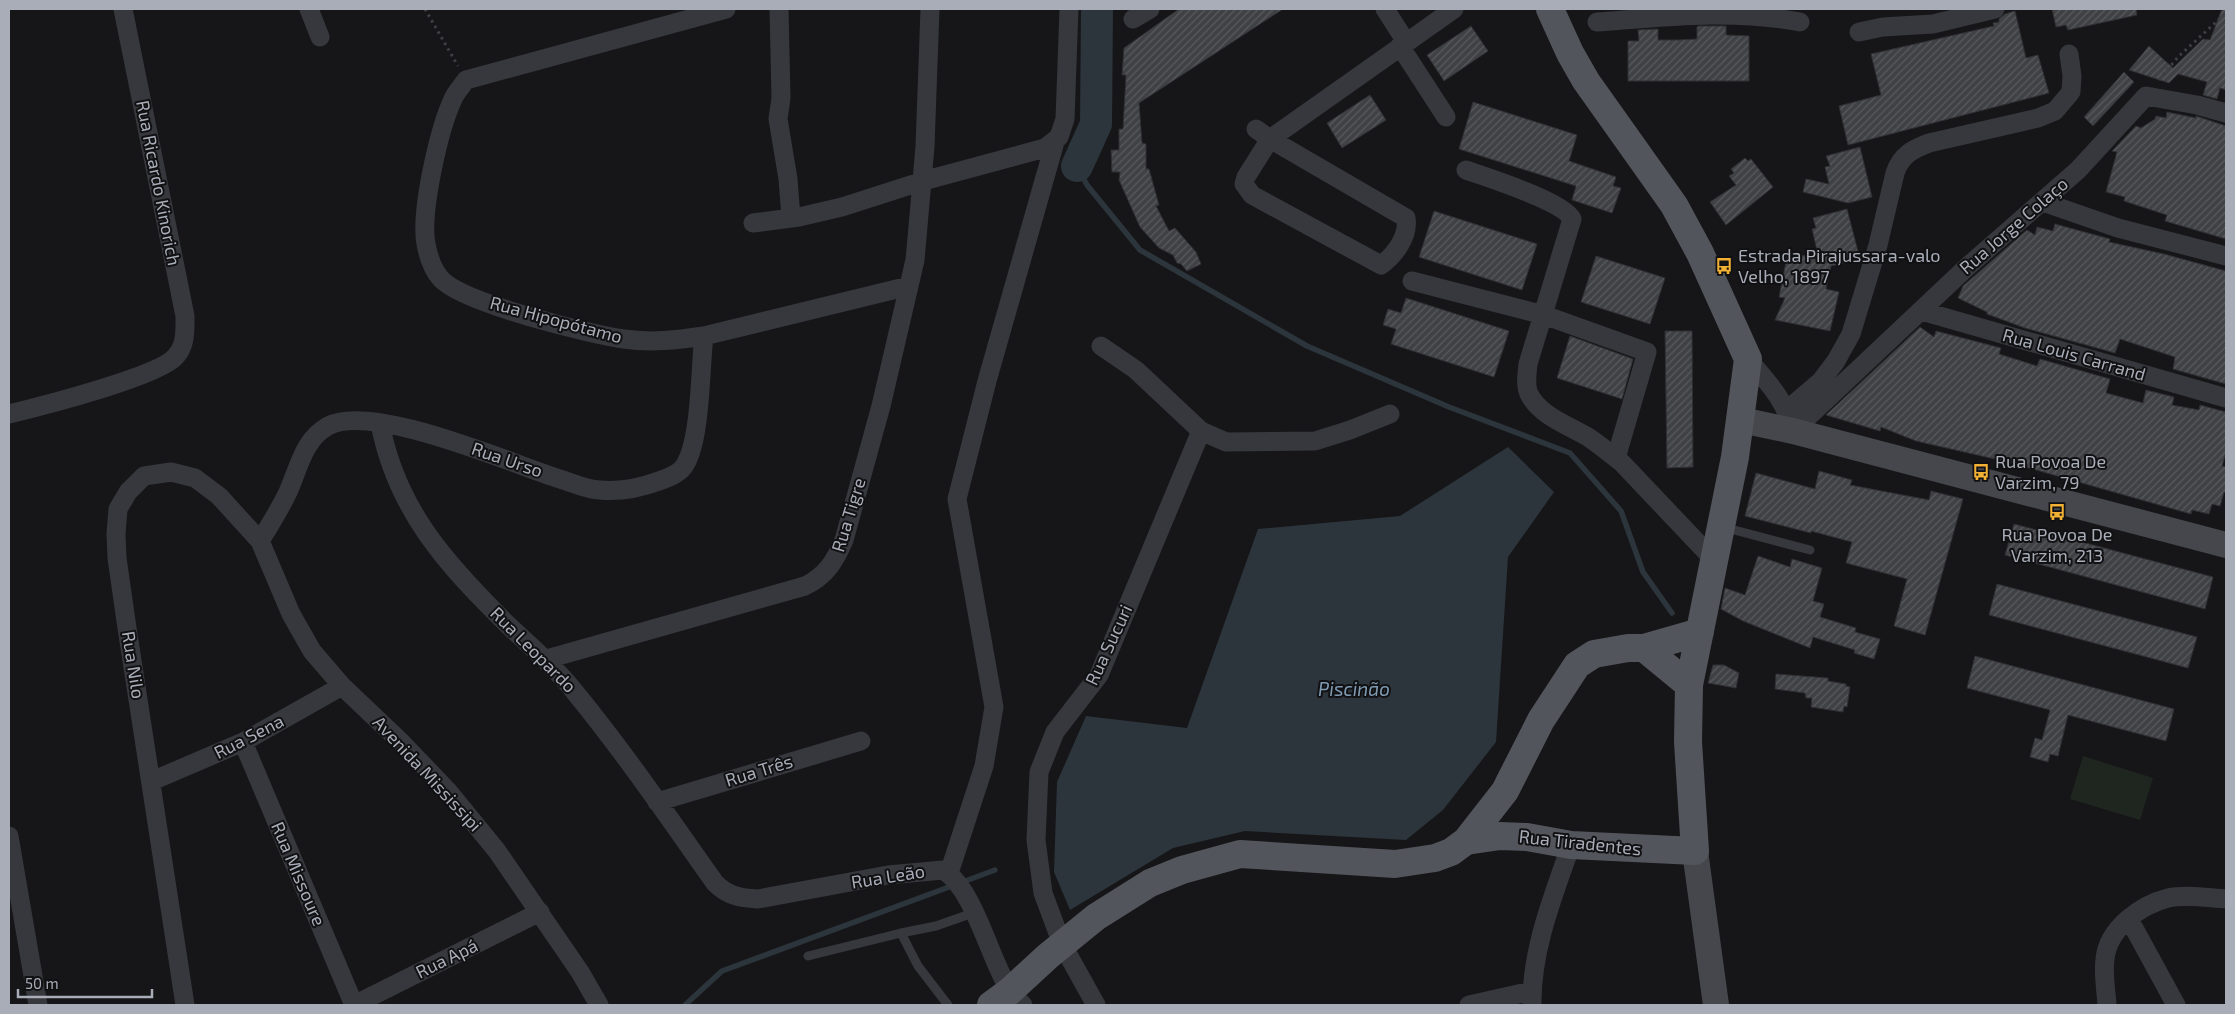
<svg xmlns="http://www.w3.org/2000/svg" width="2235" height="1014" font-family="'Exo 2',sans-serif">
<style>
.pitch{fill:#1e261f}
.water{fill:#2c353c}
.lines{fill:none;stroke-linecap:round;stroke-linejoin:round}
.stream{stroke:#2c353c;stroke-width:5.5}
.river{stroke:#2c353c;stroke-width:32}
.building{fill:url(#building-hatch);stroke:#303034}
.path{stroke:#3d3f44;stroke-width:3;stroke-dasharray:2.5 4;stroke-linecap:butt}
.service{stroke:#37383d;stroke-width:9}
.minor{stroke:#37383d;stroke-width:19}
.secondary{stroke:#45474d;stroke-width:26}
.primary{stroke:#53555c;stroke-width:28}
.labels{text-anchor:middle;stroke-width:4;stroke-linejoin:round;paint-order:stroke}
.street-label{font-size:18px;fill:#a8adb8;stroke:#111113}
.poi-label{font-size:18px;fill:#a8adb8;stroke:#111113;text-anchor:start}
.water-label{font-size:19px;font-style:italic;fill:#7f9bb3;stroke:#111113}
</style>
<defs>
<pattern id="building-hatch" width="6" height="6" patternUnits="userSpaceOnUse" patternTransform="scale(1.25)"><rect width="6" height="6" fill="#404145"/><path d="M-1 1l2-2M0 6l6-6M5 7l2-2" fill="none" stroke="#595a5e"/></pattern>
</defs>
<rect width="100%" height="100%" fill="#161618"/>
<!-- pitch -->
<path class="pitch" d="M 2083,756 L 2153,778 L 2140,820 L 2070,799 Z"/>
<!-- water -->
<path class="water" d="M 1508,447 L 1554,492 L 1508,557 L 1496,742 L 1443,810 L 1406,840 L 1245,831 L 1173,848 L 1070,910 L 1054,872 L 1057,782 L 1086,716 L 1187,728 L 1258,529 L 1400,516 Z"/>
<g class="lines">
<!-- stream -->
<path class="stream" d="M 1077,166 L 1087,185 L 1140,250 L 1307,346 L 1449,407 L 1570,453 L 1621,511 L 1643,572 L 1672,613
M 685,1005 L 722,971 L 995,870"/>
<!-- river -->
<path class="river" d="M 1077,166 L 1096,124 L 1097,9"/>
</g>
<!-- building -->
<path class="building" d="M 1179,9 L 1283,9 L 1139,103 L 1142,143 L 1146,144 L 1146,169 L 1149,169 L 1159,205 L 1156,206 L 1169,231 L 1175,228 L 1196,252 L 1201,264 L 1187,271 L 1181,264 L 1177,263 L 1173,255 L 1159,248 L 1140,227 L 1119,180 L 1120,172 L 1112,172 L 1111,150 L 1119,150 L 1119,129 L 1123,129 L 1126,75 L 1122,75 L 1124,48 Z
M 2052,9 L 2136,9 L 2137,15 L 2068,30 L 2066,25 L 2056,27 Z
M 2222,9 L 2226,9 L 2226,90 L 2220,88 L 2217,99 L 2203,95 L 2207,82 L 2178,74 L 2169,83 L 2129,70 L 2149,46 L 2173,68 L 2203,39 L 2210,40 Z
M 2015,11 L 2026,58 L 2038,55 L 2049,93 L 1848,145 L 1839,106 L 1881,95 L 1871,54 L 1994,26 L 1993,23 L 1999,22 L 1999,19 L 2005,14 Z
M 1471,26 L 1488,51 L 1444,81 L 1427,55 Z
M 1699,26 L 1726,26 L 1726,35 L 1749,36 L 1749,81 L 1628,81 L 1628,41 L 1639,41 L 1638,30 L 1658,29 L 1658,40 L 1678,40 L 1697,39 L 1697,27 Z
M 2124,72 L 2134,82 L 2093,126 L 2084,117 Z
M 1370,95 L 1386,120 L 1342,148 L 1327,123 Z
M 1473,102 L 1577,135 L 1569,161 L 1616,177 L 1613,186 L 1621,188 L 1612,213 L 1572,200 L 1576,186 L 1459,149 Z
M 2167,112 L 2196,118 L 2196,116 L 2226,126 L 2226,239 L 2165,221 L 2167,215 L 2124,201 L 2125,197 L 2106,192 L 2117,152 L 2112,151 L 2136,126 L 2141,128 L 2155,119 L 2156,116 L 2166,118 Z
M 1860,147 L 1872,197 L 1848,203 L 1803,192 L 1806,179 L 1829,184 L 1825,167 L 1830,166 L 1826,156 Z
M 1745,158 L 1748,161 L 1751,159 L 1773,187 L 1726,225 L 1710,202 L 1736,185 L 1729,176 L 1734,173 L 1731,169 Z
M 1847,209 L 1860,259 L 1831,266 L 1826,289 L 1839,292 L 1830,331 L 1775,320 L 1785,298 L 1779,297 L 1788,252 L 1819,259 L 1812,229 L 1816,228 L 1813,218 Z
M 1434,211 L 1537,244 L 1522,290 L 1419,257 Z
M 2055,224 L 2110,239 L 2109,242 L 2164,254 L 2226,271 L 2226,384 L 2173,369 L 2175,357 L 2120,339 L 2115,353 L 2025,328 L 1987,314 L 1987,312 L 1958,298 L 1963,286 L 2027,230 L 2035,235 L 2037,227 L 2053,231 Z
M 1596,256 L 1665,278 L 1650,324 L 1581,302 Z
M 1406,298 L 1509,331 L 1494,377 L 1391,344 L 1396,329 L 1383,325 L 1388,309 L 1401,313 Z
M 1920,327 L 1934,337 L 1936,331 L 2001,348 L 1999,354 L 2037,366 L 2040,359 L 2110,379 L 2106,393 L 2143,403 L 2146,390 L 2174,397 L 2172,405 L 2199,410 L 2200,405 L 2226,412 L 2226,452 L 2222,466 L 2226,467 L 2226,493 L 2224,492 L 2220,506 L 2212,504 L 2209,514 L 2192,510 L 2191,514 L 2008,462 L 1916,441 L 1881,427 L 1880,431 L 1826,415 Z
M 1665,331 L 1692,331 L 1693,467 L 1667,468 Z
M 1570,336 L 1633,359 L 1622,399 L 1557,378 Z
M 1819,471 L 1852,480 L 1850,485 L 1929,500 L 1931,491 L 1963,499 L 1925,635 L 1894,626 L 1907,579 L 1846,563 L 1852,542 L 1811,531 L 1811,533 L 1745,516 L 1756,473 L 1815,489 Z
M 2014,524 L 2213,577 L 2205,609 L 2005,555 Z
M 1758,556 L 1790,567 L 1792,559 L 1822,568 L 1813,601 L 1824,604 L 1820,617 L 1856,628 L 1855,632 L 1880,639 L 1874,659 L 1854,653 L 1855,650 L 1813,637 L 1810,648 L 1743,621 L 1721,609 L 1725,588 L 1745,595 Z
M 1997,584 L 2197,637 L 2188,668 L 1989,615 Z
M 1975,656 L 2174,709 L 2166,741 L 2068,715 L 2058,756 L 2050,754 L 2048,762 L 2030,757 L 2035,738 L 2042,740 L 2050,710 L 1967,688 Z
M 1713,665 L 1724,665 L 1739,673 L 1736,688 L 1708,683 Z
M 1776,674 L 1828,678 L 1828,681 L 1846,684 L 1846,686 L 1850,687 L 1847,707 L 1844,706 L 1843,712 L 1811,707 L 1812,698 L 1806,698 L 1805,693 L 1775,689 Z"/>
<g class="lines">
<!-- path -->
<path class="path" d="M 425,9 L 458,66
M 2159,80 L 2178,57 L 2226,13"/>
<!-- service -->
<path class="service" d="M 1723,527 L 1810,550
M 808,956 L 901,933
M 948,1005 L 918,966 L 901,933 L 936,926 L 973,913"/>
<!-- minor -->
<path class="minor" d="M 309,9 L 320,37
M 726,9 L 466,80 C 462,86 456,92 453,99 C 439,129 420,212 426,244 C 428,255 433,270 441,279 C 463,303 589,334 624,339 C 651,343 677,340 704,336 L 909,286
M 779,9 L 781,98 L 778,119 L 788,179 L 791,218
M 1385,9 L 1406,42
M 1133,19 L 1150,9
M 1597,22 C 1665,17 1732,9 1800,22
M 1859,32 L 1883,27 L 1933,24 L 1995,9
M 1400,46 L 1446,117
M 1256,129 L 1270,139 L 1406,218 C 1409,236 1395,255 1381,265 L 1252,195 L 1244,184 L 1246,177 L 1270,139 L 1454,9
M 1466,170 C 1488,178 1563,201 1572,219 L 1528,364 C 1527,374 1525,385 1529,394 C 1540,416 1568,425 1588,437 C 1600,445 1611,454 1622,463 L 1714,560
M 2043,202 L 2118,228 L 2226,256
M 753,223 L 799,217 L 842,207 L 923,181 L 1045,148 L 1059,137 L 1065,119 L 1069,9
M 1412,281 L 1544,315 L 1647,352 L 1616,458
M 1922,311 L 2226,398
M 1101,346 L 1136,370 L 1201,431 L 1226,442 L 1315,441 L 1350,430 L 1390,414
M 1748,359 C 1768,383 1785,399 1793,431 L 1967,267 L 2078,170 L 2146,96 L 2197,105 L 2226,113
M 1787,410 L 1821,381 L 1836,361 L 1851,334 L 1878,245 L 1895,173 C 1901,155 1913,149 1929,143 L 2038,118 L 2055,111 L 2071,92 L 2072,76 L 2069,54
M 9,414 C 38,407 161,376 176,356 C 186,345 185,330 185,316 L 123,9
M 380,423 C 396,509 446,564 507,624 C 530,646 554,666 574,691 C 624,752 669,818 715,883 C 728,896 740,898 758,899 L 888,875 L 943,870 C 974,888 990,960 1010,991 C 1014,996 1019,1001 1023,1005
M 260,541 C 270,525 280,509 288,492 C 299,468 303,440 328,426 C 371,402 512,464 560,479 C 573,483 587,490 600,490 C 621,492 640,488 659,481 C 670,477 681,473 686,463 C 701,436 700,368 704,336
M 547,659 L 805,586 C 826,576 835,561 844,540 L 881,406 L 915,260 L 925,147 L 930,9
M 243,742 L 354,1005
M 152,781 L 243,742 L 342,686
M 657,802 L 861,741
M 9,836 L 38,1005
M 949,873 L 984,766 L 994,707 L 957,499 L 987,381 L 1055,142
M 2129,919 L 2176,1005
M 185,1005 L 127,628 L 117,558 L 116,534 L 118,509 L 128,492 L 144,476 L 171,472 L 195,478 L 219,496 L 260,541 L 291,614 L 312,651 L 342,686 L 402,743 L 448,791 L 497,851 L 580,972 L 599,1005
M 354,1005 L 540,912
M 1096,1005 L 1062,944 L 1043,893 L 1036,840 L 1039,772 L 1055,732 L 1099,675 L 1201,431
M 1469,1005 L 1532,991
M 1532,1005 C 1531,951 1553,896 1571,845
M 2107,1005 C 2106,990 2103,974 2105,959 C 2108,928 2141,905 2168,898 C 2186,894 2208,898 2226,899"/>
<!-- secondary -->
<path class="secondary" d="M 1741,420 L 1793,431 L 2226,545
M 1695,851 L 1716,1005"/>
<!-- primary -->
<path class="primary" d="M 1644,648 L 1689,685
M 1466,841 L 1500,836 L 1527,837 L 1571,845 L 1695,851 L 1688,742 L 1689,685 L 1735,457 L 1748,359 L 1700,253 L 1674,205 L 1586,81 L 1570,53 L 1550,9
M 991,1005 L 1010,991 L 1048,956 L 1096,917 L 1150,883 L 1182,870 L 1240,854 L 1395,864 L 1435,858 L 1451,852 L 1466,841 L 1505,791 L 1541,720 L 1577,665 L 1594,654 L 1628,648 L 1644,648 L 1700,632"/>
</g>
<!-- icons -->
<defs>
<g id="bus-bare" transform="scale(1.35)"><path d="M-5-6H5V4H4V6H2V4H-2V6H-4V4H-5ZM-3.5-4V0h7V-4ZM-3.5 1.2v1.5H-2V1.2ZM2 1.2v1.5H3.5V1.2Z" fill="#f2b134" stroke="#111113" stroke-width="2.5" paint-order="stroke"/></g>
</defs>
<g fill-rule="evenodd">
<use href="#bus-bare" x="1724" y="266"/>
<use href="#bus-bare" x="1981" y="472"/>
<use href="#bus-bare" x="2057" y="512"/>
</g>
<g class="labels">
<!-- street labels -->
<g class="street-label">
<text transform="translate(158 183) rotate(79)" y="6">Rua Ricardo Kinorich</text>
<text transform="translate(2014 226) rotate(-41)" y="6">Rua Jorge Colaço</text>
<text transform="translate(556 320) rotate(15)" y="6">Rua Hipopótamo</text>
<text transform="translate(2074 355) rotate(16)" y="6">Rua Louis Carrand</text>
<text transform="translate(507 460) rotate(19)" y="6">Rua Urso</text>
<text transform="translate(849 515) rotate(-73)" y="6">Rua Tigre</text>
<text transform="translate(1109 645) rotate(-65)" y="6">Rua Sucuri</text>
<text transform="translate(533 650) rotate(45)" y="6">Rua Leopardo</text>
<text transform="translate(133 665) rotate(81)" y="6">Rua Nilo</text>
<text transform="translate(249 737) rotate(-27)" y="6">Rua Sena</text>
<text transform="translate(759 771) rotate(-17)" y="6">Rua Três</text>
<text transform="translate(427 774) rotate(47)" y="6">Avenida Mississipi</text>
<text transform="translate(1580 843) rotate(6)" y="6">Rua Tiradentes</text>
<text transform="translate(298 874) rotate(67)" y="6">Rua Missoure</text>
<text transform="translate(888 877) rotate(-9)" y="6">Rua Leão</text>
<text transform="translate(447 959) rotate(-26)" y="6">Rua Apá</text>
</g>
<!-- poi labels -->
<g class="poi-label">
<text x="1738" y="262">Estrada Pirajussara-valo<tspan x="1738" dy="21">Velho, 1897</tspan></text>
<text x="1995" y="468">Rua Povoa De<tspan x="1995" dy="21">Varzim, 79</tspan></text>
<text x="2057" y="541" text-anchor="middle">Rua Povoa De<tspan x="2057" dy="21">Varzim, 213</tspan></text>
</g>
<!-- water labels -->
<g class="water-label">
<text x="1354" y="696">Piscinão</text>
</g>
</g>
<!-- border -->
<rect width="2235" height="1014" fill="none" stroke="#a8adb8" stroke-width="20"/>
<!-- scale -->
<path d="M18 989v8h134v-8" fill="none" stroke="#a8adb8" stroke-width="2.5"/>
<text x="25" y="989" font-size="15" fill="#a8adb8" stroke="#111113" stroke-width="4" paint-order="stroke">50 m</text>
</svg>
